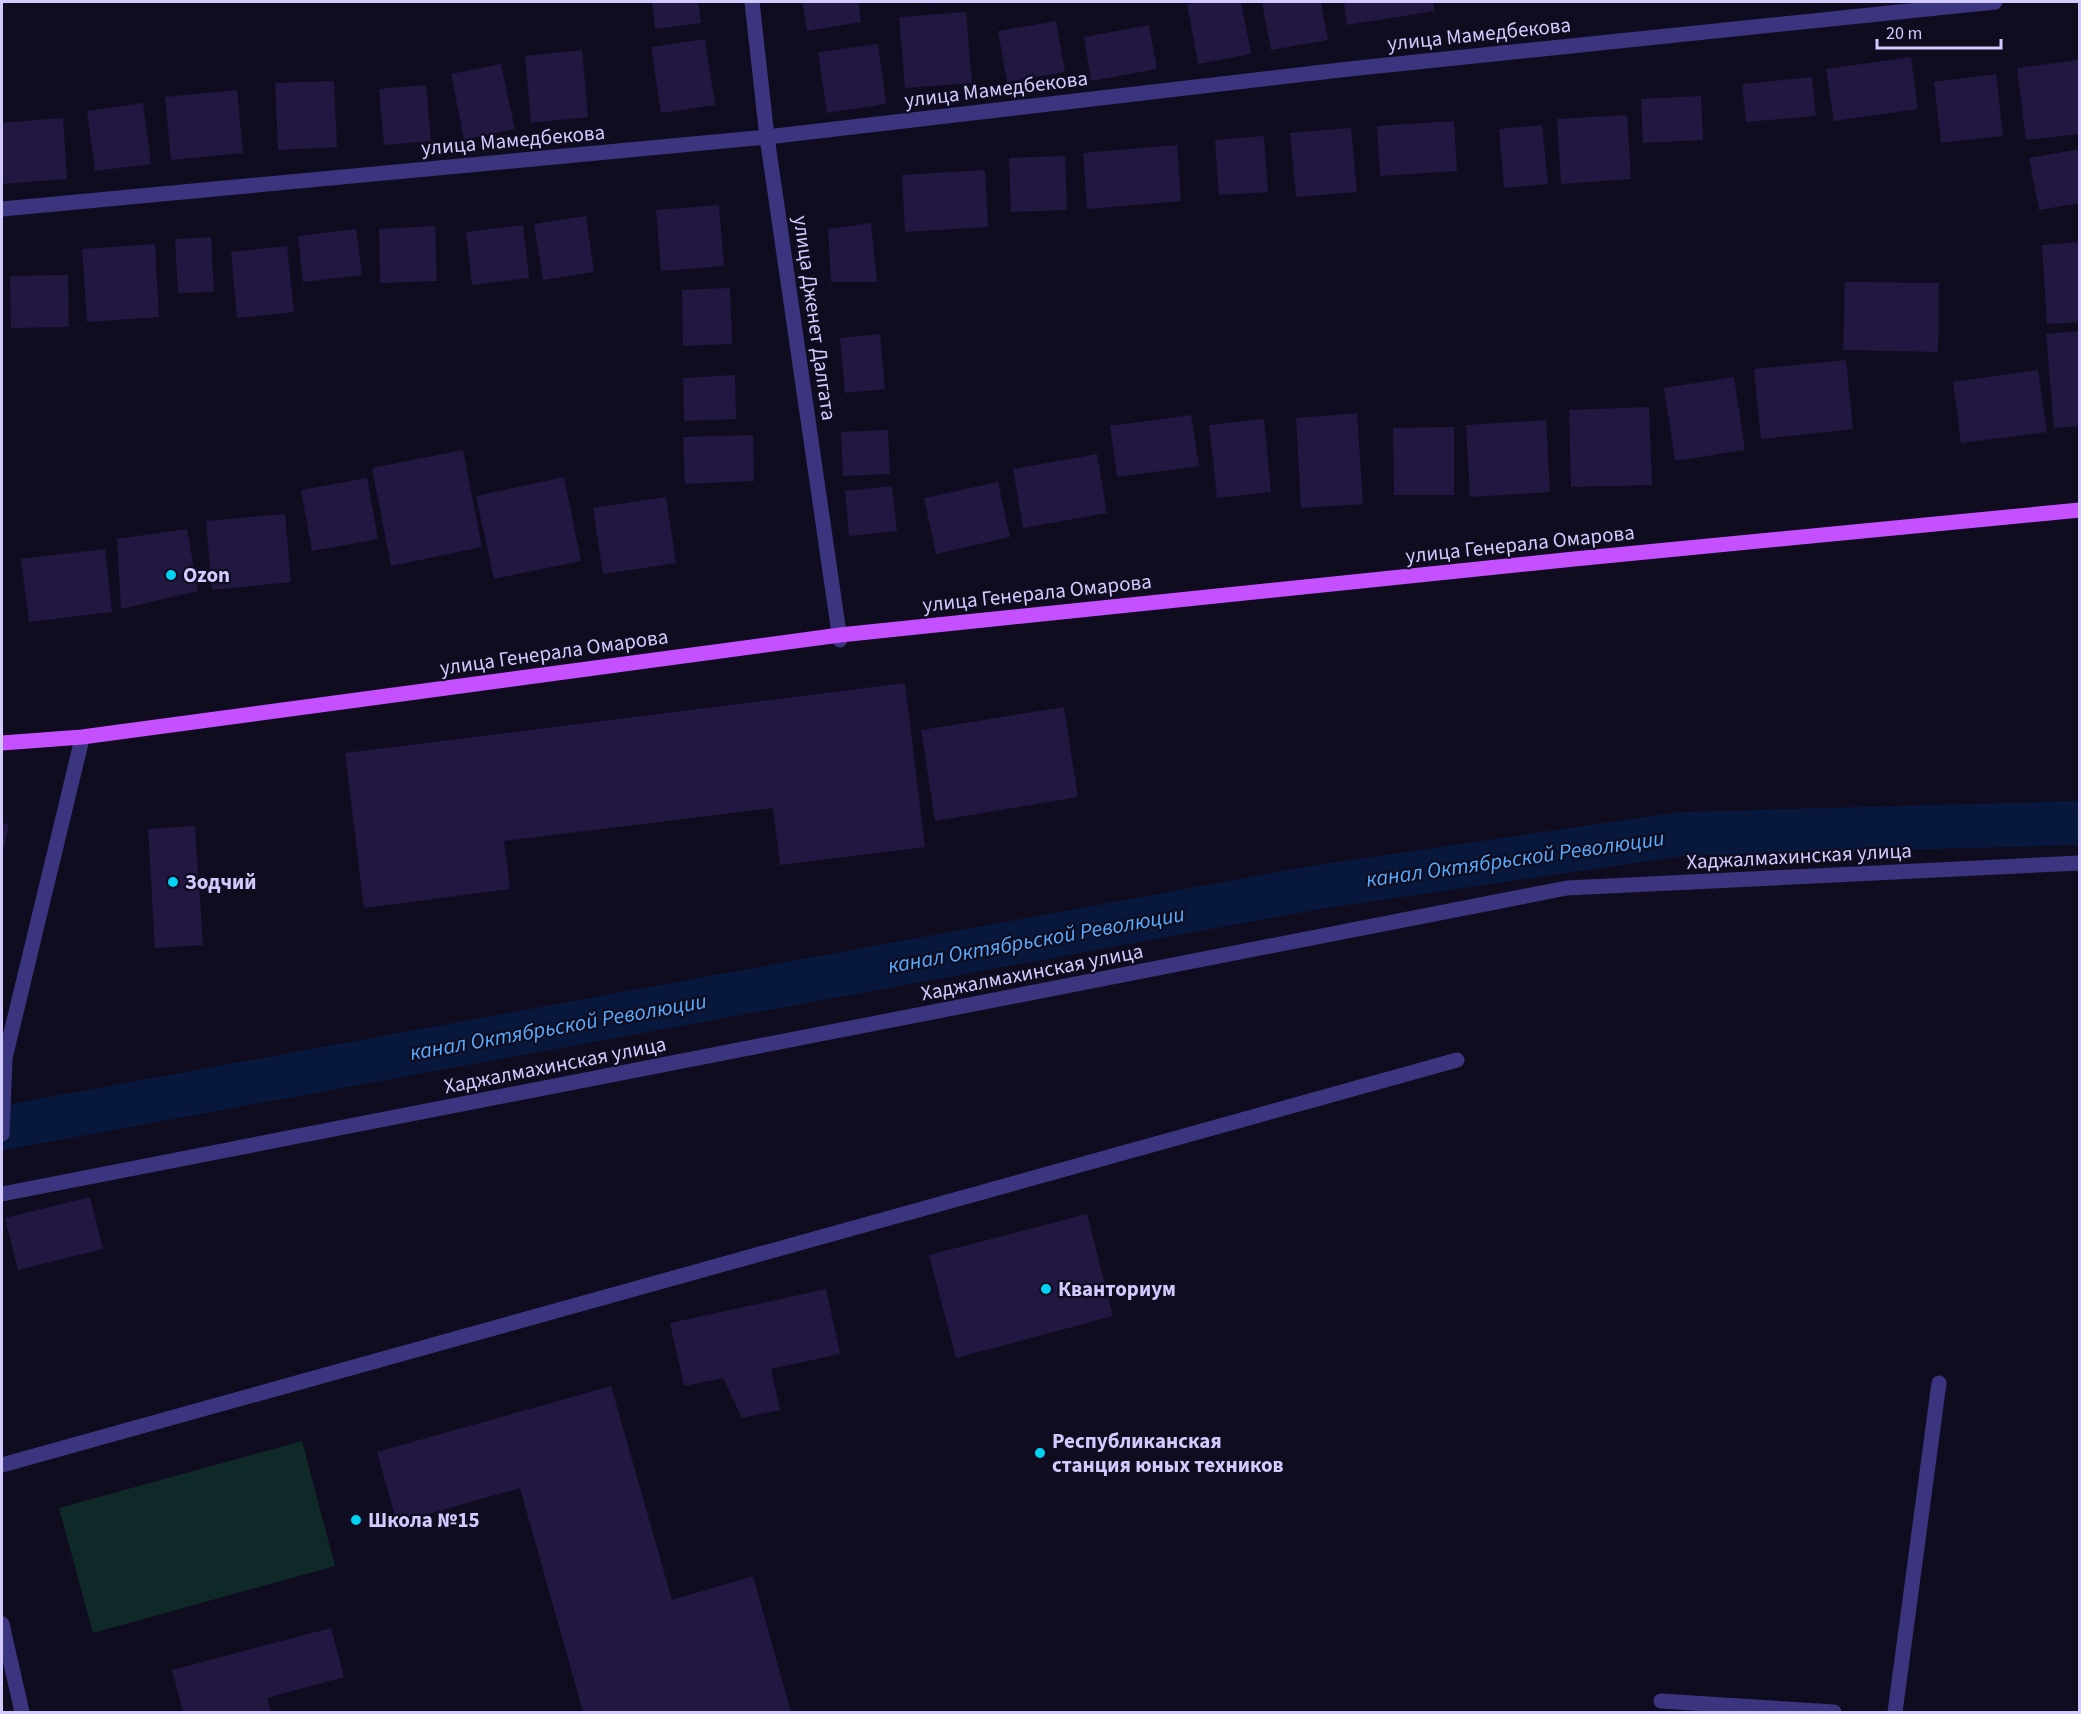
<svg xmlns="http://www.w3.org/2000/svg" width="2081" height="1714" font-family="'Source Sans 3',sans-serif">
<style>
.pitch{fill:#0f2929}
.lines{fill:none;stroke-linecap:round;stroke-linejoin:round}
.canal{stroke:#08183c;stroke-width:44}
.building{fill:#211740}
.lane{stroke:#3b357f;stroke-width:15}
.street{stroke:#3b357f;stroke-width:15}
.primary{stroke:#c550ff;stroke-width:15}
.poi-dot{fill:#00d2f4;stroke:#100c1f;stroke-width:2}
.labels{text-anchor:middle;stroke-width:4.5;stroke-linejoin:round;paint-order:stroke}
.street-label{font-size:21px;fill:#d2c9ff;stroke:#100c1f}
.poi-label{font-size:21px;font-weight:bold;fill:#d2c9ff;stroke:#100c1f;text-anchor:start}
.water-label{font-size:22px;font-style:italic;fill:#57abff;stroke:#100c1f}
</style>
<rect width="100%" height="100%" fill="#100c1f"/>
<!-- pitch -->
<path class="pitch" d="M 302,1441 L 335,1566 L 93,1633 L 59,1508 Z"/>
<g class="lines">
<!-- canal -->
<path class="canal" d="M 2,1128 L 1318,887 L 1682,834 L 2080,823"/>
</g>
<!-- building -->
<path class="building" d="M 652,2 L 698,2 L 701,23 L 655,29 Z
M 802,2 L 858,2 L 861,22 L 807,31 Z
M 1203,2 L 1241,2 L 1251,54 L 1198,64 L 1187,4 Z
M 1262,2 L 1321,2 L 1328,40 L 1271,50 Z
M 1344,2 L 1433,2 L 1435,11 L 1347,25 Z
M 966,12 L 972,83 L 905,88 L 899,17 Z
M 1056,21 L 1065,72 L 1007,82 L 998,31 Z
M 1149,25 L 1157,69 L 1091,81 L 1084,37 Z
M 705,39 L 715,105 L 661,113 L 651,47 Z
M 878,44 L 886,104 L 827,113 L 818,52 Z
M 582,50 L 588,117 L 531,123 L 525,56 Z
M 1911,57 L 1918,109 L 1834,121 L 1826,69 Z
M 2078,60 L 2080,134 L 2026,140 L 2017,68 Z
M 501,64 L 515,129 L 464,140 L 451,74 Z
M 1996,74 L 2003,136 L 1941,143 L 1934,82 Z
M 1812,77 L 1816,116 L 1746,122 L 1742,84 Z
M 334,81 L 337,147 L 278,150 L 275,83 Z
M 426,85 L 431,141 L 384,145 L 379,89 Z
M 237,90 L 243,153 L 171,160 L 165,97 Z
M 1701,96 L 1703,140 L 1643,143 L 1641,99 Z
M 143,103 L 151,164 L 95,171 L 87,111 Z
M 1627,115 L 1631,179 L 1561,184 L 1557,119 Z
M 63,118 L 67,179 L 2,184 L 2,123 Z
M 1454,121 L 1457,171 L 1380,176 L 1377,126 Z
M 1542,125 L 1548,184 L 1504,188 L 1499,129 Z
M 1351,128 L 1357,192 L 1296,197 L 1290,133 Z
M 1264,136 L 1268,192 L 1219,195 L 1215,140 Z
M 1177,145 L 1181,201 L 1087,209 L 1083,153 Z
M 2080,149 L 2080,203 L 2039,210 L 2029,158 Z
M 1065,156 L 1067,210 L 1011,212 L 1009,158 Z
M 985,170 L 988,227 L 905,232 L 902,175 Z
M 719,205 L 724,266 L 661,271 L 656,210 Z
M 586,216 L 594,272 L 543,280 L 534,224 Z
M 871,223 L 877,282 L 831,282 L 828,229 Z
M 523,225 L 529,278 L 472,285 L 466,232 Z
M 435,226 L 437,281 L 380,283 L 379,229 Z
M 356,229 L 362,275 L 303,282 L 298,236 Z
M 211,237 L 214,292 L 178,293 L 175,239 Z
M 2080,242 L 2080,322 L 2047,324 L 2042,245 Z
M 155,244 L 159,317 L 87,322 L 82,249 Z
M 287,246 L 294,312 L 237,318 L 231,252 Z
M 68,275 L 69,327 L 11,328 L 10,276 Z
M 1845,282 L 1939,283 L 1938,352 L 1843,350 Z
M 730,288 L 732,344 L 683,346 L 682,290 Z
M 2080,331 L 2080,426 L 2054,428 L 2046,334 Z
M 880,334 L 885,389 L 845,393 L 840,338 Z
M 1846,360 L 1853,429 L 1761,439 L 1754,369 Z
M 2038,370 L 2047,432 L 1961,443 L 1953,382 Z
M 735,375 L 736,419 L 684,421 L 683,378 Z
M 1734,377 L 1745,450 L 1675,461 L 1664,388 Z
M 1649,407 L 1652,485 L 1571,487 L 1569,410 Z
M 1357,413 L 1363,504 L 1301,508 L 1296,418 Z
M 1191,415 L 1199,466 L 1117,477 L 1110,426 Z
M 1264,419 L 1271,492 L 1217,498 L 1209,425 Z
M 1546,420 L 1550,492 L 1470,497 L 1466,425 Z
M 1454,427 L 1454,495 L 1394,495 L 1393,428 Z
M 888,430 L 890,474 L 843,476 L 841,432 Z
M 753,435 L 754,481 L 685,484 L 683,437 Z
M 463,450 L 482,547 L 391,566 L 372,468 Z
M 1097,454 L 1107,513 L 1023,528 L 1013,469 Z
M 564,477 L 581,561 L 494,579 L 476,496 Z
M 367,478 L 378,539 L 312,551 L 301,490 Z
M 998,482 L 1010,537 L 936,554 L 924,498 Z
M 892,486 L 897,531 L 849,536 L 845,491 Z
M 666,497 L 676,563 L 603,574 L 593,508 Z
M 285,514 L 291,582 L 212,590 L 206,521 Z
M 187,529 L 198,591 L 121,609 L 117,539 Z
M 105,549 L 112,612 L 29,622 L 21,559 Z
M 905,683 L 925,847 L 780,865 L 773,808 L 504,841 L 510,889 L 364,908 L 345,753 Z
M 1064,707 L 1078,797 L 935,821 L 921,730 Z
M 9,823 L 3,852 L 2,852 L 2,824 Z
M 195,826 L 203,945 L 155,948 L 148,829 Z
M 90,1197 L 103,1249 L 18,1270 L 5,1218 Z
M 1087,1214 L 1113,1316 L 956,1358 L 929,1255 Z
M 826,1289 L 840,1354 L 771,1369 L 780,1410 L 742,1418 L 723,1378 L 684,1386 L 670,1323 Z
M 611,1386 L 672,1600 L 753,1576 L 791,1712 L 583,1712 L 520,1488 L 397,1523 L 377,1452 Z
M 331,1628 L 344,1677 L 267,1698 L 271,1712 L 183,1712 L 172,1670 Z"/>
<g class="lines">
<!-- lane -->
<path class="lane" d="M 2,1465 L 1457,1060
M 1661,1701 L 1834,1712
M 1895,1712 L 1939,1383"/>
<!-- street -->
<path class="street" d="M 752,2 L 767,137 L 840,640
M 2,209 L 767,137 L 1349,69 L 1995,2
M 2,1134 L 5,1058 L 81,743
M 2,1194 L 1567,888 L 2080,863
M 2,1624 L 22,1712"/>
<!-- primary -->
<path class="primary" d="M 2,743 L 82,737 L 840,635 L 1574,559 L 2080,510"/>
</g>
<!-- markers -->
<g class="poi-dot">
<circle cx="171" cy="575" r="6"/>
<circle cx="173" cy="882" r="6"/>
<circle cx="1046" cy="1289" r="6"/>
<circle cx="1040" cy="1453" r="6"/>
<circle cx="356" cy="1520" r="6"/>
</g>
<g class="labels">
<!-- street labels -->
<g class="street-label">
<text transform="translate(1479 34) rotate(-6)" y="7">улица Мамедбекова</text>
<text transform="translate(996 89) rotate(-7)" y="7">улица Мамедбекова</text>
<text transform="translate(513 140) rotate(-5)" y="7">улица Мамедбекова</text>
<text transform="translate(815 318) rotate(82)" y="7">улица Дженет Далгата</text>
<text transform="translate(1520 544) rotate(-6)" y="7">улица Генерала Омарова</text>
<text transform="translate(1037 593) rotate(-6)" y="7">улица Генерала Омарова</text>
<text transform="translate(554 652) rotate(-8)" y="7">улица Генерала Омарова</text>
<text transform="translate(1799 856) rotate(-3)" y="7">Хаджалмахинская улица</text>
<text transform="translate(1032 972) rotate(-11)" y="7">Хаджалмахинская улица</text>
<text transform="translate(555 1065) rotate(-11)" y="7">Хаджалмахинская улица</text>
</g>
<!-- poi labels -->
<g class="poi-label">
<text x="183" y="582">Ozon</text>
<text x="185" y="889">Зодчий</text>
<text x="1058" y="1296">Кванториум</text>
<text x="1052" y="1448">Республиканская<tspan x="1052" dy="24">станция юных техников</tspan></text>
<text x="368" y="1527">Школа №15</text>
</g>
<!-- water labels -->
<g class="water-label">
<text transform="translate(1515 858) rotate(-8)" y="8">канал Октябрьской Революции</text>
<text transform="translate(1036 939) rotate(-10)" y="8">канал Октябрьской Революции</text>
<text transform="translate(558 1026) rotate(-10)" y="8">канал Октябрьской Революции</text>
</g>
</g>
<!-- border -->
<rect width="2081" height="1714" fill="none" stroke="#d2c9ff" stroke-width="6"/>
<!-- scale -->
<path d="M1877 39v9h124v-9" fill="none" stroke="#d2c9ff" stroke-width="3"/>
<text x="1886" y="39" font-size="18" fill="#d2c9ff" stroke="#100c1f" stroke-width="4.5" paint-order="stroke">20 m</text>
</svg>
